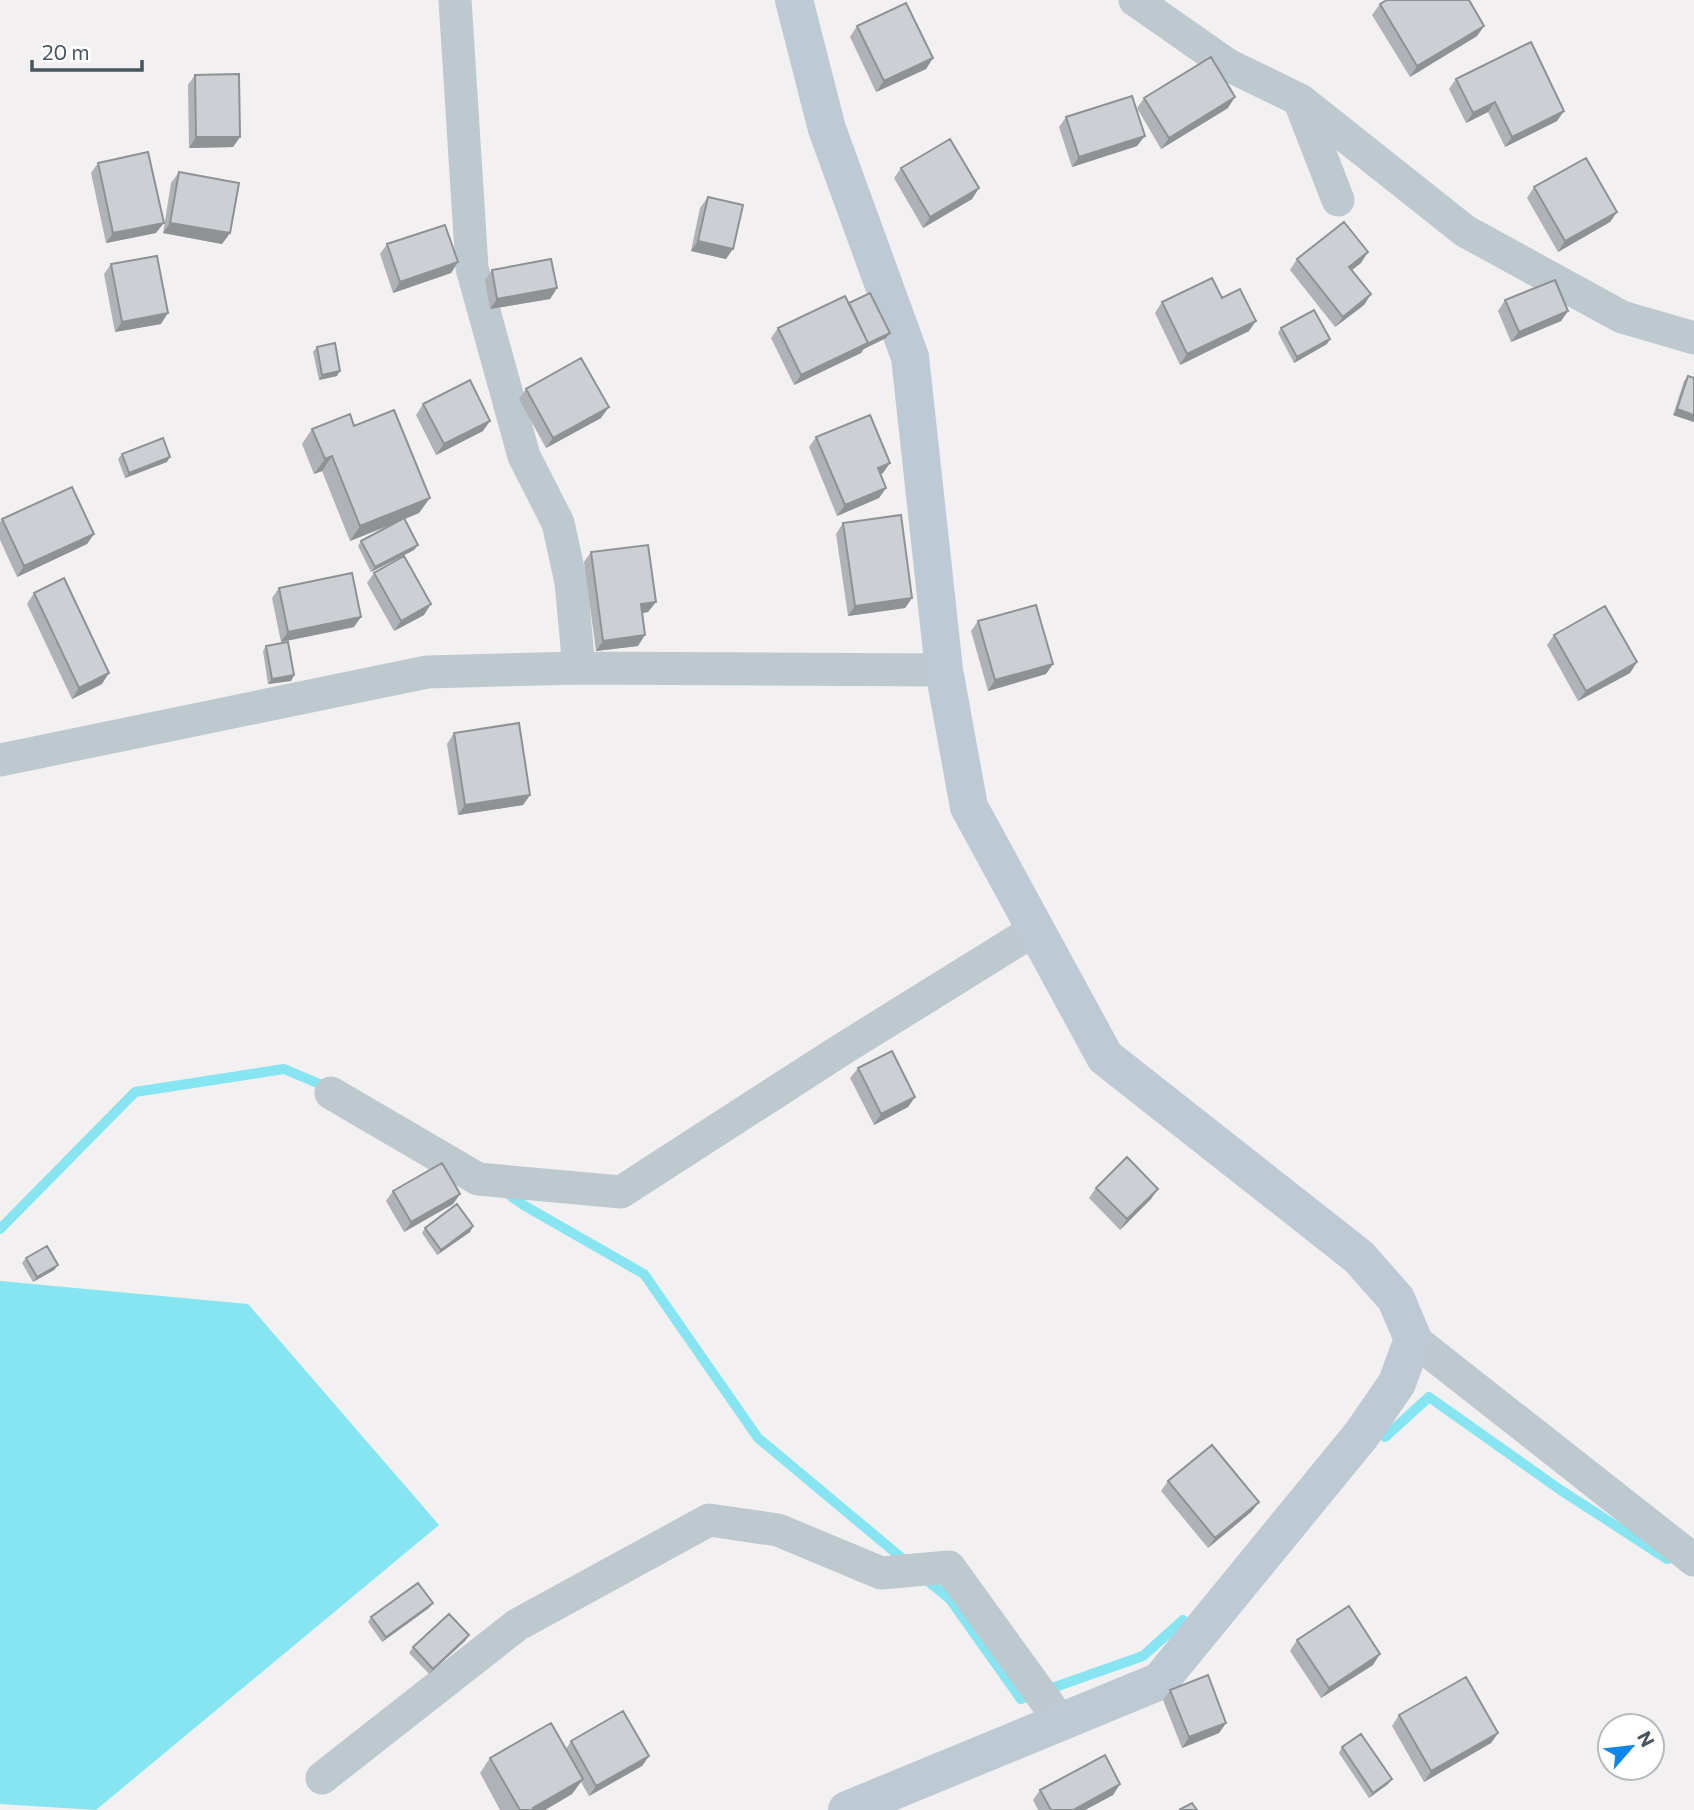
<svg xmlns="http://www.w3.org/2000/svg" width="1694" height="1810" font-family="Commissioner,sans-serif">
<style>
.water{fill:#87e5f1}
.lines{fill:none;stroke-linecap:round;stroke-linejoin:round}
.stream{stroke:#87e5f1;stroke-width:10}
.street{stroke:#bdc9cf;stroke-width:33}
.secondary{stroke:#bdcad4;stroke-width:38}
.wall{fill:#afb3b7}
.shaded-wall{fill:#8f9295}
.building{fill:#ccd0d5;stroke:#8f9295;stroke-width:2}
</style>
<rect width="100%" height="100%" fill="#f2f0f0"/>
<!-- water -->
<path class="water" d="M 0,1281 L 248,1304 L 439,1525 L 96,1810 L 0,1804 Z"/>
<g class="lines">
<!-- stream -->
<path class="stream" d="M 505,1192 L 525,1206 L 644,1274 L 758,1438 L 909,1564
M 0,1229 L 135,1092 L 284,1069 L 329,1088
M 1385,1437 L 1429,1397 L 1559,1489 L 1667,1559
M 923,1577 L 950,1599 L 1021,1699 L 1143,1656 L 1183,1620"/>
<!-- street -->
<path class="street" d="M 455,0 L 472,268 L 524,456 L 558,523 L 571,582 L 579,668
M 1135,0 L 1228,65 L 1300,100 L 1465,231 L 1622,317 L 1694,338
M 1300,102 L 1338,200
M 0,760 L 427,672 L 579,668 L 944,670
M 331,1093 L 478,1179 L 621,1192 L 841,1050 L 1036,929
M 1413,1339 L 1694,1560
M 322,1778 L 517,1625 L 709,1520 L 778,1530 L 881,1573 L 949,1567 L 1061,1722"/>
<!-- secondary -->
<path class="secondary" d="M 794,0 L 827,129 L 910,357 L 944,670 L 969,807 L 1105,1057 L 1359,1257 L 1396,1299 L 1413,1339 L 1397,1383 L 1362,1434 L 1160,1681 L 847,1810"/>
</g>
<!-- wall -->
<path class="wall" d="M 1380,4 L 1484,26 L 1477,36 L 1410,77 L 1372,15 Z
M 857,26 L 933,58 L 926,69 L 876,92 L 850,37 Z
M 195,75 L 240,137 L 233,147 L 189,148 L 188,85 Z
M 1456,79 L 1557,121 L 1505,147 L 1488,112 L 1466,123 L 1449,89 Z
M 1144,98 L 1228,108 L 1161,149 L 1137,108 Z
M 1066,117 L 1137,146 L 1072,167 L 1059,127 Z
M 98,163 L 156,233 L 106,243 L 91,173 Z
M 901,168 L 979,188 L 972,199 L 923,228 L 894,178 Z
M 179,172 L 230,233 L 222,244 L 163,233 L 171,183 Z
M 1534,187 L 1617,212 L 1610,222 L 1558,252 L 1527,198 Z
M 708,197 L 726,259 L 691,251 L 700,208 Z
M 387,244 L 458,262 L 451,273 L 393,293 L 380,254 Z
M 1297,259 L 1361,263 L 1351,270 L 1371,294 L 1364,305 L 1335,327 L 1290,270 Z
M 111,264 L 161,324 L 115,332 L 104,274 Z
M 492,270 L 557,288 L 550,299 L 490,309 L 485,280 Z
M 1222,298 L 1249,331 L 1180,365 L 1155,313 L 1162,302 Z
M 1505,300 L 1568,311 L 1561,321 L 1511,342 L 1498,311 Z
M 849,303 L 886,338 L 863,349 L 861,353 L 794,385 L 771,338 L 778,328 Z
M 1281,328 L 1327,344 L 1294,363 L 1278,333 Z
M 317,347 L 337,376 L 319,380 L 313,352 Z
M 1688,376 L 1694,378 L 1694,422 L 1673,415 L 1684,381 Z
M 526,389 L 601,418 L 546,448 L 519,399 Z
M 423,404 L 483,431 L 436,455 L 416,415 Z
M 354,426 L 419,513 L 405,519 L 418,545 L 414,550 L 371,572 L 358,546 L 361,541 L 398,522 L 350,541 L 322,471 L 314,474 L 302,444 L 312,429 Z
M 816,437 L 883,473 L 880,474 L 886,488 L 879,498 L 837,516 L 809,447 Z
M 122,454 L 167,462 L 125,478 L 118,459 Z
M 2,519 L 94,534 L 87,544 L 17,577 L 0,540 L 0,522 Z
M 843,523 L 912,598 L 905,608 L 848,616 L 836,534 Z
M 591,552 L 656,602 L 648,612 L 642,613 L 638,646 L 596,651 L 584,562 Z
M 374,573 L 424,615 L 394,631 L 367,583 Z
M 279,588 L 354,627 L 281,642 L 272,598 Z
M 34,593 L 102,684 L 72,699 L 27,604 Z
M 978,621 L 1053,664 L 1046,674 L 988,691 L 971,631 Z
M 1554,635 L 1637,662 L 1630,673 L 1578,701 L 1547,645 Z
M 266,646 L 294,675 L 291,681 L 268,684 L 263,651 Z
M 454,733 L 530,795 L 523,805 L 458,815 L 447,744 Z
M 858,1068 L 915,1097 L 908,1107 L 874,1125 L 850,1078 Z
M 1096,1188 L 1151,1199 L 1120,1230 L 1089,1198 Z
M 393,1191 L 460,1194 L 453,1204 L 404,1232 L 386,1201 Z
M 473,1226 L 470,1232 L 437,1255 L 422,1233 L 425,1228 Z
M 26,1258 L 58,1265 L 54,1270 L 33,1282 L 22,1263 Z
M 1168,1481 L 1259,1502 L 1251,1512 L 1208,1548 L 1161,1491 Z
M 429,1608 L 382,1642 L 368,1622 L 371,1617 Z
M 469,1635 L 465,1641 L 429,1674 L 409,1653 L 413,1647 Z
M 1297,1640 L 1373,1665 L 1321,1698 L 1290,1651 Z
M 1170,1690 L 1226,1723 L 1219,1733 L 1182,1748 L 1163,1700 Z
M 1399,1715 L 1498,1733 L 1491,1743 L 1424,1782 L 1392,1726 Z
M 571,1741 L 649,1756 L 642,1766 L 589,1796 L 581,1782 L 572,1794 L 545,1810 L 500,1810 L 480,1773 L 490,1758 L 566,1749 Z
M 1342,1747 L 1388,1784 L 1369,1798 L 1339,1753 Z
M 1120,1784 L 1113,1795 L 1085,1810 L 1038,1810 L 1033,1800 L 1040,1790 Z"/>
<!-- shaded-wall -->
<path class="shaded-wall" d="M 1484,26 L 1477,36 L 1410,77 L 1417,66 Z
M 933,58 L 926,69 L 876,92 L 884,81 Z
M 1235,97 L 1228,108 L 1161,149 L 1169,138 Z
M 1495,102 L 1488,112 L 1466,123 L 1473,113 Z
M 1564,111 L 1557,121 L 1505,147 L 1512,137 Z
M 1145,136 L 1137,146 L 1072,167 L 1079,157 Z
M 196,137 L 240,137 L 233,147 L 189,148 Z
M 979,188 L 972,199 L 923,228 L 930,217 Z
M 1617,212 L 1610,222 L 1558,252 L 1565,241 Z
M 164,223 L 156,233 L 106,243 L 113,233 Z
M 170,223 L 230,233 L 222,244 L 163,233 Z
M 698,241 L 733,249 L 726,259 L 691,251 Z
M 1368,252 L 1361,263 L 1342,278 L 1349,267 Z
M 458,262 L 451,273 L 393,293 L 400,282 Z
M 557,288 L 550,299 L 490,309 L 497,299 Z
M 1371,294 L 1364,305 L 1335,327 L 1343,317 Z
M 1568,311 L 1561,321 L 1511,342 L 1519,332 Z
M 168,313 L 161,324 L 115,332 L 122,322 Z
M 1256,321 L 1249,331 L 1180,365 L 1187,354 Z
M 890,333 L 886,338 L 864,349 L 867,344 Z
M 1330,339 L 1327,344 L 1294,363 L 1297,357 Z
M 868,343 L 861,353 L 794,385 L 801,375 Z
M 340,371 L 337,376 L 319,380 L 322,375 Z
M 609,407 L 601,418 L 546,448 L 553,438 Z
M 1677,409 L 1694,415 L 1694,422 L 1673,415 Z
M 490,421 L 483,431 L 436,455 L 444,444 Z
M 332,456 L 322,471 L 314,474 L 325,459 Z
M 170,457 L 167,462 L 125,478 L 129,473 Z
M 890,463 L 883,473 L 870,478 L 878,468 Z
M 886,488 L 879,498 L 837,516 L 845,505 Z
M 430,498 L 419,513 L 350,541 L 360,526 Z
M 94,534 L 87,544 L 17,577 L 24,566 Z
M 418,545 L 414,550 L 371,572 L 375,567 Z
M 912,598 L 905,608 L 848,616 L 855,606 Z
M 656,602 L 648,612 L 634,614 L 641,604 Z
M 431,604 L 424,615 L 394,631 L 401,621 Z
M 361,617 L 354,627 L 281,642 L 288,632 Z
M 645,635 L 638,646 L 596,651 L 603,641 Z
M 1637,662 L 1630,673 L 1578,701 L 1586,691 Z
M 1053,664 L 1046,674 L 988,691 L 995,680 Z
M 109,673 L 102,684 L 72,699 L 79,688 Z
M 294,675 L 291,681 L 268,684 L 272,679 Z
M 530,795 L 523,805 L 458,815 L 465,805 Z
M 915,1097 L 908,1107 L 874,1125 L 881,1114 Z
M 1158,1189 L 1151,1199 L 1120,1230 L 1127,1219 Z
M 460,1194 L 453,1204 L 404,1232 L 411,1222 Z
M 473,1226 L 470,1232 L 437,1255 L 441,1250 Z
M 58,1265 L 54,1270 L 33,1282 L 37,1277 Z
M 1259,1502 L 1251,1512 L 1208,1548 L 1215,1538 Z
M 433,1603 L 429,1608 L 382,1642 L 386,1637 Z
M 469,1635 L 465,1641 L 429,1674 L 433,1669 Z
M 1380,1654 L 1373,1665 L 1321,1698 L 1329,1688 Z
M 1226,1723 L 1219,1733 L 1182,1748 L 1189,1737 Z
M 1498,1733 L 1491,1743 L 1424,1782 L 1431,1771 Z
M 649,1756 L 642,1766 L 589,1796 L 596,1786 Z
M 583,1779 L 572,1794 L 545,1810 L 531,1810 L 533,1808 Z
M 1392,1779 L 1388,1784 L 1369,1798 L 1373,1793 Z
M 1120,1784 L 1113,1795 L 1085,1810 L 1073,1810 Z"/>
<!-- building -->
<path class="building" d="M 1387,0 L 1469,0 L 1484,26 L 1417,66 L 1380,4 Z
M 906,3 L 933,58 L 884,81 L 857,26 Z
M 1531,42 L 1564,111 L 1512,137 L 1495,102 L 1473,113 L 1456,79 Z
M 1211,57 L 1235,97 L 1169,138 L 1144,98 Z
M 239,74 L 240,137 L 196,137 L 195,75 Z
M 1132,96 L 1145,136 L 1079,157 L 1066,117 Z
M 950,139 L 979,188 L 930,217 L 901,168 Z
M 148,152 L 164,223 L 113,233 L 98,163 Z
M 1586,158 L 1617,212 L 1565,241 L 1534,187 Z
M 179,172 L 239,183 L 230,233 L 170,223 Z
M 708,197 L 743,205 L 733,249 L 698,241 Z
M 1344,222 L 1368,252 L 1349,267 L 1371,294 L 1343,317 L 1297,259 Z
M 445,225 L 458,262 L 400,282 L 387,244 Z
M 157,256 L 168,313 L 122,322 L 111,264 Z
M 551,259 L 557,288 L 497,299 L 492,270 Z
M 1212,278 L 1222,298 L 1240,289 L 1256,321 L 1187,354 L 1162,302 Z
M 1555,280 L 1568,311 L 1519,332 L 1505,300 Z
M 870,293 L 890,333 L 867,344 L 868,343 L 849,303 Z
M 845,296 L 868,343 L 801,375 L 778,328 Z
M 1314,310 L 1330,339 L 1297,357 L 1281,328 Z
M 335,343 L 340,371 L 322,375 L 317,347 Z
M 581,358 L 609,407 L 553,438 L 526,389 Z
M 1688,376 L 1694,378 L 1694,415 L 1677,409 Z
M 470,380 L 490,421 L 444,444 L 423,404 Z
M 394,410 L 430,498 L 360,526 L 332,456 L 325,459 L 312,429 L 350,414 L 354,426 Z
M 870,415 L 890,463 L 878,468 L 886,488 L 845,505 L 816,437 Z
M 163,438 L 170,457 L 129,473 L 122,454 Z
M 72,487 L 94,534 L 24,566 L 2,519 Z
M 901,515 L 912,598 L 855,606 L 843,523 Z
M 404,518 L 418,545 L 375,567 L 361,541 Z
M 648,545 L 656,602 L 641,604 L 645,635 L 603,641 L 591,552 Z
M 404,556 L 431,604 L 401,621 L 374,573 Z
M 352,573 L 361,617 L 288,632 L 279,588 Z
M 64,578 L 109,673 L 79,688 L 34,593 Z
M 1036,605 L 1053,664 L 995,680 L 978,621 Z
M 1605,606 L 1637,662 L 1586,691 L 1554,635 Z
M 288,642 L 294,675 L 272,679 L 266,646 Z
M 519,723 L 530,795 L 465,805 L 454,733 Z
M 892,1051 L 915,1097 L 881,1114 L 858,1068 Z
M 1127,1157 L 1158,1189 L 1127,1219 L 1096,1188 Z
M 442,1163 L 460,1194 L 411,1222 L 393,1191 Z
M 457,1204 L 473,1226 L 441,1250 L 425,1228 Z
M 47,1246 L 58,1265 L 37,1277 L 26,1258 Z
M 1212,1445 L 1259,1502 L 1215,1538 L 1168,1481 Z
M 418,1583 L 433,1603 L 386,1637 L 371,1617 Z
M 1349,1606 L 1380,1654 L 1329,1688 L 1297,1640 Z
M 449,1614 L 469,1635 L 433,1669 L 413,1647 Z
M 1208,1675 L 1226,1723 L 1189,1737 L 1170,1690 Z
M 1466,1677 L 1498,1733 L 1431,1771 L 1399,1715 Z
M 623,1711 L 649,1756 L 596,1786 L 571,1741 Z
M 551,1723 L 583,1779 L 533,1808 L 534,1810 L 520,1810 L 490,1758 Z
M 1361,1734 L 1392,1779 L 1373,1793 L 1342,1747 Z
M 1105,1755 L 1120,1784 L 1073,1810 L 1051,1810 L 1040,1790 Z
M 1192,1803 L 1197,1810 L 1179,1810 Z"/>
<!-- north arrow -->
<g transform="translate(1631 1747) rotate(62)"><circle r="33" fill="#ffffff" stroke="#b5bbbf" stroke-width="2"/>
<path d="M0-5L12 26L0 18L-12 26Z" fill="#1086ec"/>
<text y="-10" font-size="19" font-weight="bold" text-anchor="middle" fill="#47555e">N</text>
</g>
<!-- scale -->
<path d="M32 60v10h110v-10" fill="none" stroke="#47555e" stroke-width="3.5"/>
<text x="42" y="60" font-size="21" fill="#47555e" stroke="#ffffff" stroke-width="5" paint-order="stroke">20 m</text>
</svg>
